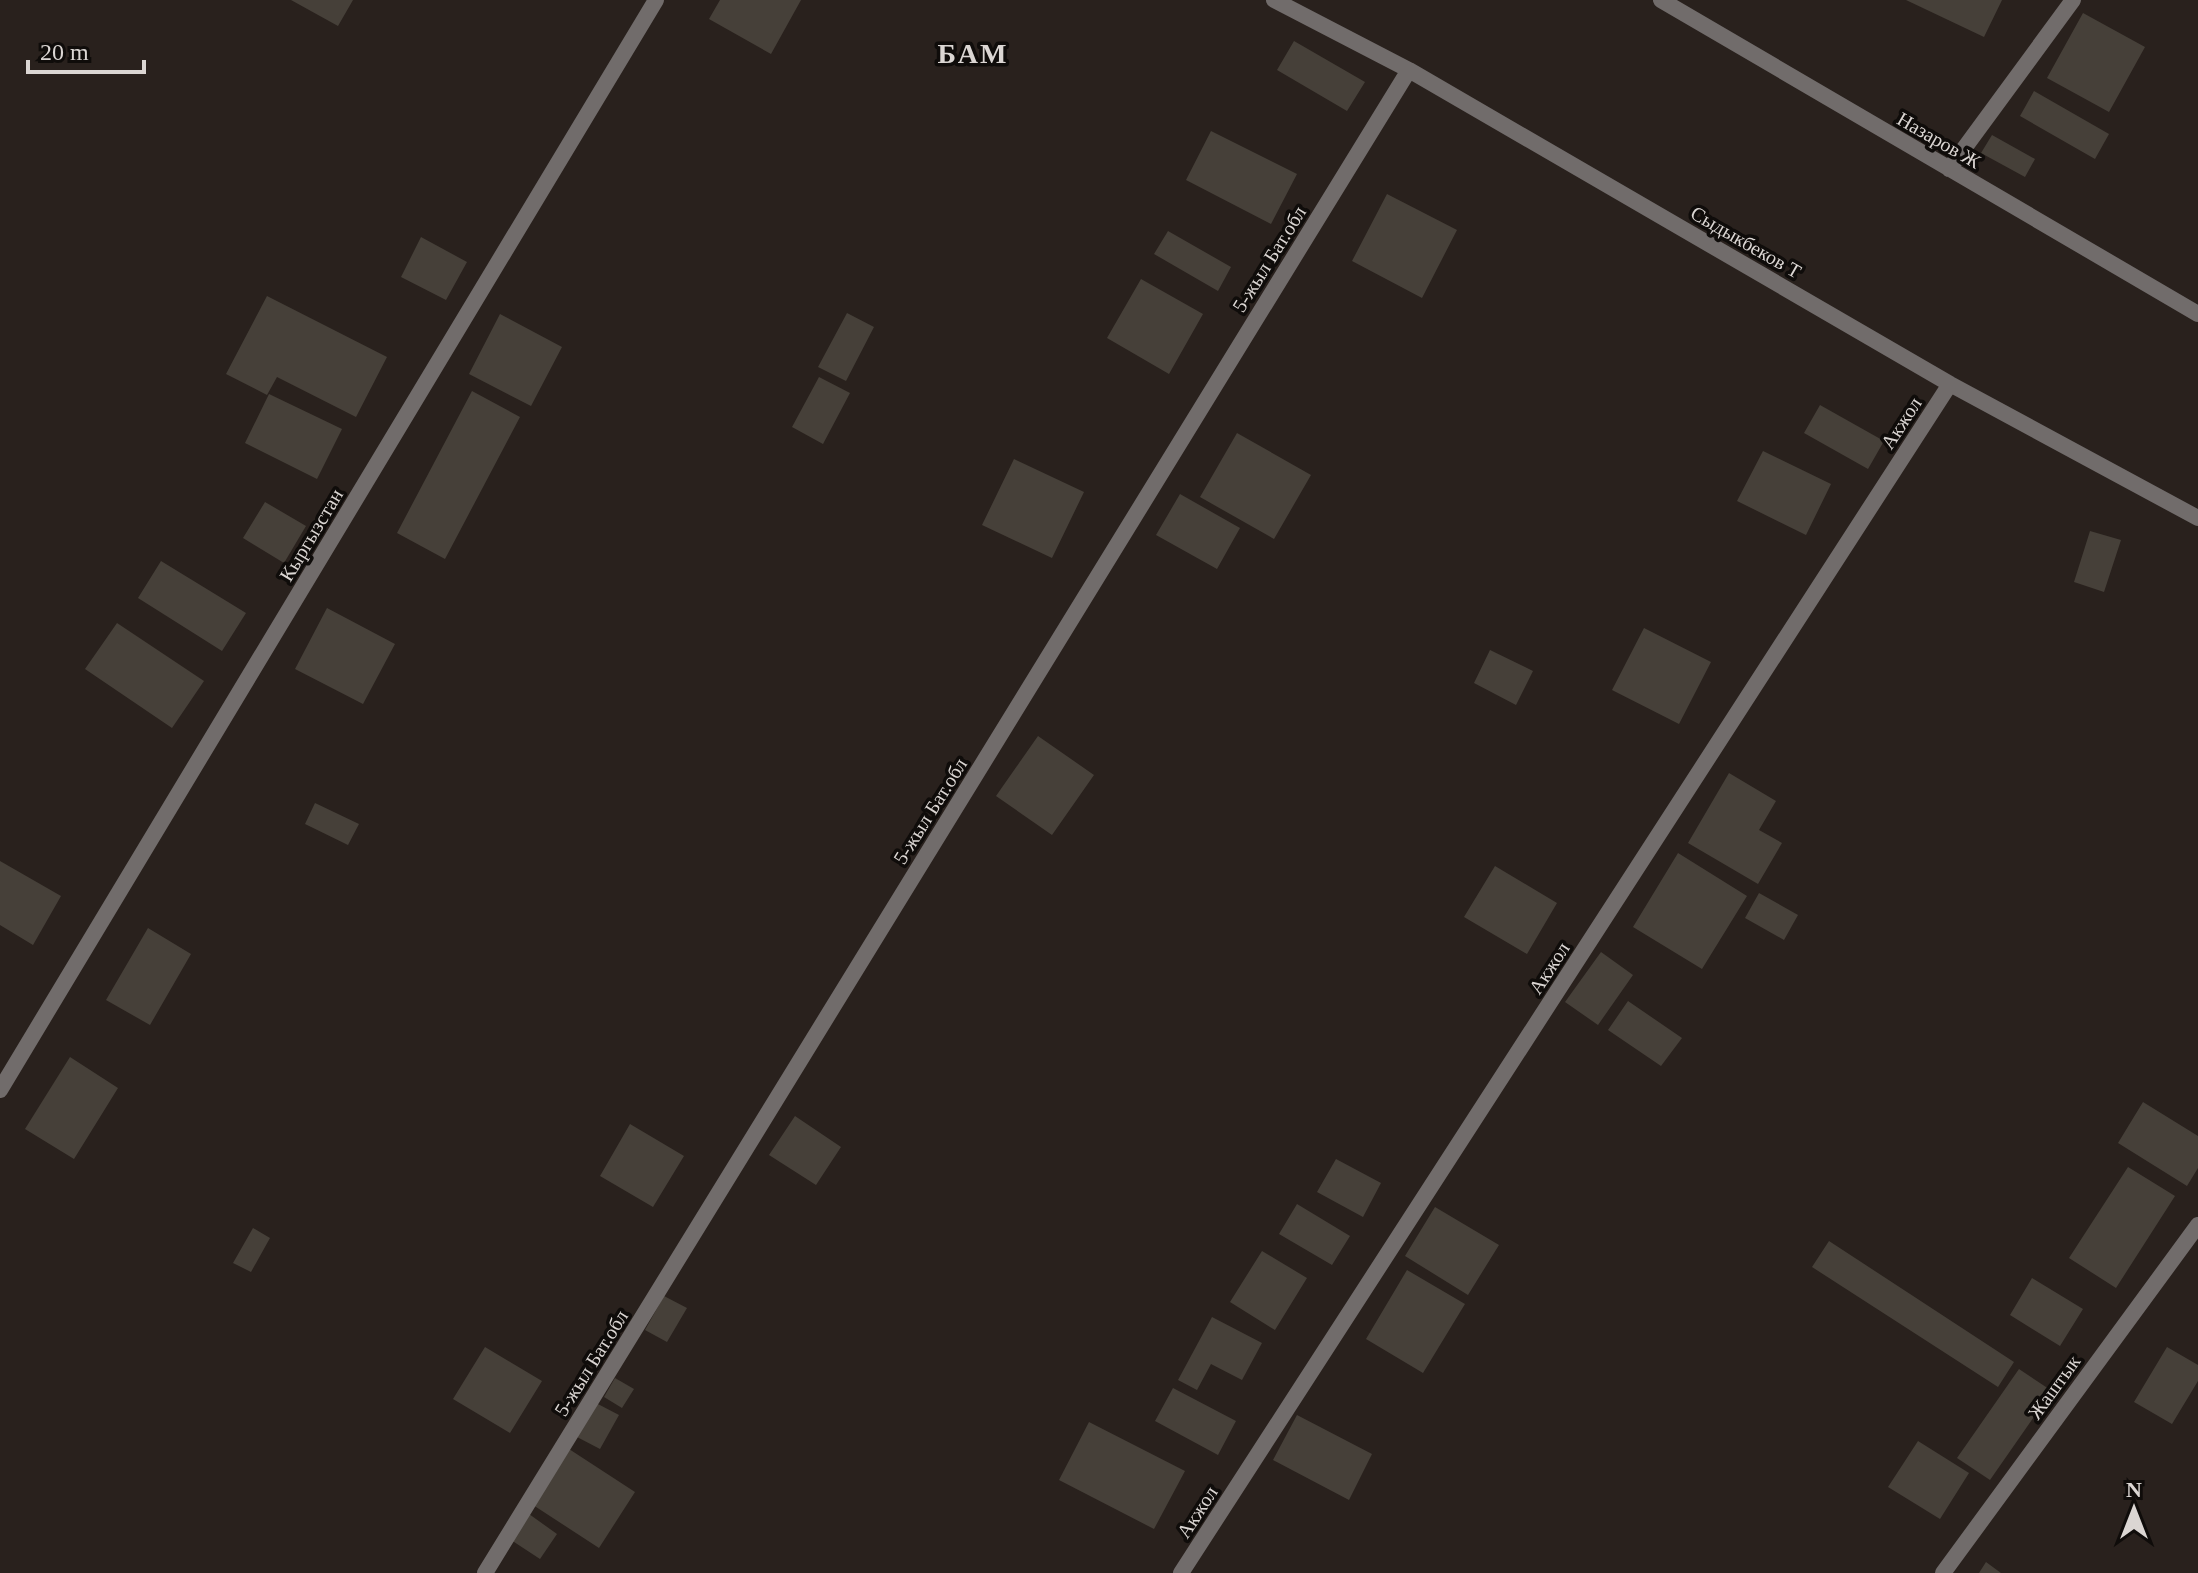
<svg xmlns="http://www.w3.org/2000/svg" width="2198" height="1573" font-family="Georgia,serif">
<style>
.building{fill:#464039}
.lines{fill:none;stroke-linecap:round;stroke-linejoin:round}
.street{stroke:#716c6b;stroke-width:16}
.labels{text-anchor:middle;stroke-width:7;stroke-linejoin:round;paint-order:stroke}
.street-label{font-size:20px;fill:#dbd6d3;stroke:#0f0c0a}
.district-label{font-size:28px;font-weight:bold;letter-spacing:2px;fill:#dbd6d3;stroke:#0f0c0a}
</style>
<rect width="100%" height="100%" fill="#29211d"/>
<!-- building -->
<path class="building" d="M 291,0 L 353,0 L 338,26 Z
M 720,0 L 801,0 L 771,54 L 709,19 Z
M 1906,0 L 2002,0 L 1984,37 Z
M 2083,13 L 2145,47 L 2109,112 L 2047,78 Z
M 1294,41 L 1365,82 L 1347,111 L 1277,70 Z
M 2034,91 L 2109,134 L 2095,159 L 2020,116 Z
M 1211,131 L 1297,174 L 1271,224 L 1186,180 Z
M 1992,135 L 2035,159 L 2025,177 L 1981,153 Z
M 1387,194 L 1457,230 L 1422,298 L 1352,261 Z
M 1168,231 L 1231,267 L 1218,291 L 1154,254 Z
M 421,237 L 467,262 L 446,300 L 401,277 Z
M 1141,279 L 1203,314 L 1169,374 L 1107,338 Z
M 267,296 L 387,357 L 356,417 L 277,377 L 267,395 L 226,374 Z
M 847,313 L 874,327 L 846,381 L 818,367 Z
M 500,314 L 562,347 L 531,406 L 469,374 Z
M 819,377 L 850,393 L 823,444 L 792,427 Z
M 472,391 L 520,417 L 445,559 L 397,533 Z
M 269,394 L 342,429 L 317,479 L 245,443 Z
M 1820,405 L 1884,441 L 1868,469 L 1804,433 Z
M 1237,433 L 1311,475 L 1274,539 L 1200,497 Z
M 1763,451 L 1831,484 L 1806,535 L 1737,501 Z
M 1014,459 L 1084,492 L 1052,558 L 982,525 Z
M 1180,494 L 1240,528 L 1217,569 L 1156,535 Z
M 265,502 L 306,526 L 284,563 L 243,538 Z
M 2090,531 L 2121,540 L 2104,592 L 2074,582 Z
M 161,561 L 246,613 L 222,651 L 138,598 Z
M 327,608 L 395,644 L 363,704 L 295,669 Z
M 117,623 L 204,681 L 172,728 L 85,669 Z
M 1644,628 L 1711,662 L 1679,724 L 1612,690 Z
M 1490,650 L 1533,671 L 1516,705 L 1474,683 Z
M 1038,736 L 1094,775 L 1052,835 L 996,796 Z
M 1729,773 L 1776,801 L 1759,830 L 1782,843 L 1758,884 L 1688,843 Z
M 315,803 L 359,824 L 348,845 L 305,824 Z
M 1678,853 L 1747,896 L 1702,969 L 1633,927 Z
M 0,861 L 61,896 L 33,945 L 0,925 Z
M 1495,866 L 1557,903 L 1527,954 L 1464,917 Z
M 1759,893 L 1798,915 L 1784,940 L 1745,918 Z
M 148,928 L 191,954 L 150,1025 L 106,1000 Z
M 1601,952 L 1633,975 L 1598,1025 L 1565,1002 Z
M 1628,1001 L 1682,1038 L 1661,1066 L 1608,1030 Z
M 70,1057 L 118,1088 L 74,1159 L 25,1129 Z
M 2143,1102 L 2198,1136 L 2198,1168 L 2187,1186 L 2118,1143 Z
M 795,1116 L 841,1147 L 816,1185 L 769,1155 Z
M 630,1124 L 684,1156 L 653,1207 L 600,1176 Z
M 1336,1159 L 1381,1183 L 1363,1217 L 1317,1192 Z
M 2128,1167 L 2175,1196 L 2116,1288 L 2069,1258 Z
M 1297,1204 L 1350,1236 L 1332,1265 L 1279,1234 Z
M 1435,1207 L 1499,1245 L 1468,1295 L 1405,1256 Z
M 253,1228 L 270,1238 L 251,1272 L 233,1263 Z
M 1829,1241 L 2014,1362 L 1998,1387 L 1812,1267 Z
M 1262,1251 L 1307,1278 L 1275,1330 L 1230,1302 Z
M 1407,1270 L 1465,1304 L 1423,1373 L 1366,1339 Z
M 2032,1278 L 2083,1309 L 2060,1346 L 2010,1315 Z
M 664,1296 L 687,1308 L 667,1342 L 645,1330 Z
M 1212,1317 L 1262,1343 L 1242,1380 L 1211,1364 L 1197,1390 L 1178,1380 Z
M 485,1347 L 542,1381 L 510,1433 L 453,1399 Z
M 2167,1347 L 2198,1365 L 2198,1381 L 2172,1424 L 2134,1402 Z
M 2019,1369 L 2052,1391 L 1990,1480 L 1957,1458 Z
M 615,1378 L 634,1389 L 622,1408 L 604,1397 Z
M 1173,1388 L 1236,1421 L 1218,1455 L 1155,1421 Z
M 596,1403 L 619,1415 L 600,1449 L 577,1437 Z
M 1297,1415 L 1372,1454 L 1349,1500 L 1273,1460 Z
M 1089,1422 L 1185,1471 L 1154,1529 L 1059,1480 Z
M 1918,1441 L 1969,1473 L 1940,1519 L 1888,1487 Z
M 569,1449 L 635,1492 L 599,1548 L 533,1505 Z
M 529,1514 L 557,1534 L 540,1559 L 511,1540 Z
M 1986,1562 L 2001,1573 L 1979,1573 Z"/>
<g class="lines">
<!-- street -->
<path class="street" d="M 1274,0 L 1409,70 L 1950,384 L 2198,518
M 1661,0 L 2198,314
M 1949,169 L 2073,0
M 0,1090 L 656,0
M 485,1573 L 1409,70
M 1181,1573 L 1950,384
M 1943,1573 L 2198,1225"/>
</g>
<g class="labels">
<!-- street labels -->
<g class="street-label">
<text transform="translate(1939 140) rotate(30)" y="7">Назаров Ж</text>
<text transform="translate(1746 242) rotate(30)" y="7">Сыдыкбеков Т</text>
<text transform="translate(1269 259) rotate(-58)" y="7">5-жыл Бат.обл</text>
<text transform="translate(1901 423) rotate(-57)" y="7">Акжол</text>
<text transform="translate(311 535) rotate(-59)" y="7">Кыргызстан</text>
<text transform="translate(930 811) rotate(-58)" y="7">5-жыл Бат.обл</text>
<text transform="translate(1549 968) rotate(-57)" y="7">Акжол</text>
<text transform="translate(591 1363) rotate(-58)" y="7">5-жыл Бат.обл</text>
<text transform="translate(2054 1387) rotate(-54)" y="7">Жаштык</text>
<text transform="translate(1197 1512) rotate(-57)" y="7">Акжол</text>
</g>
<!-- district labels -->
<g class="district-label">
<text x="973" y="63">БАМ</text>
</g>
</g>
<!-- north arrow -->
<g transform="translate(2134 1509)" stroke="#0f0c0a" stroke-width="6" paint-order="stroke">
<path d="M0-6L14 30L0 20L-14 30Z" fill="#dbd6d3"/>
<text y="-12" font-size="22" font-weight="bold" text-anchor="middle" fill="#dbd6d3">N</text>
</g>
<!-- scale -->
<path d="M28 60v12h116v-12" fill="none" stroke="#dbd6d3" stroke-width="4"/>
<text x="40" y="60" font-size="24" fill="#dbd6d3" stroke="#0f0c0a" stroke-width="6" paint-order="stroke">20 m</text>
</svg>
